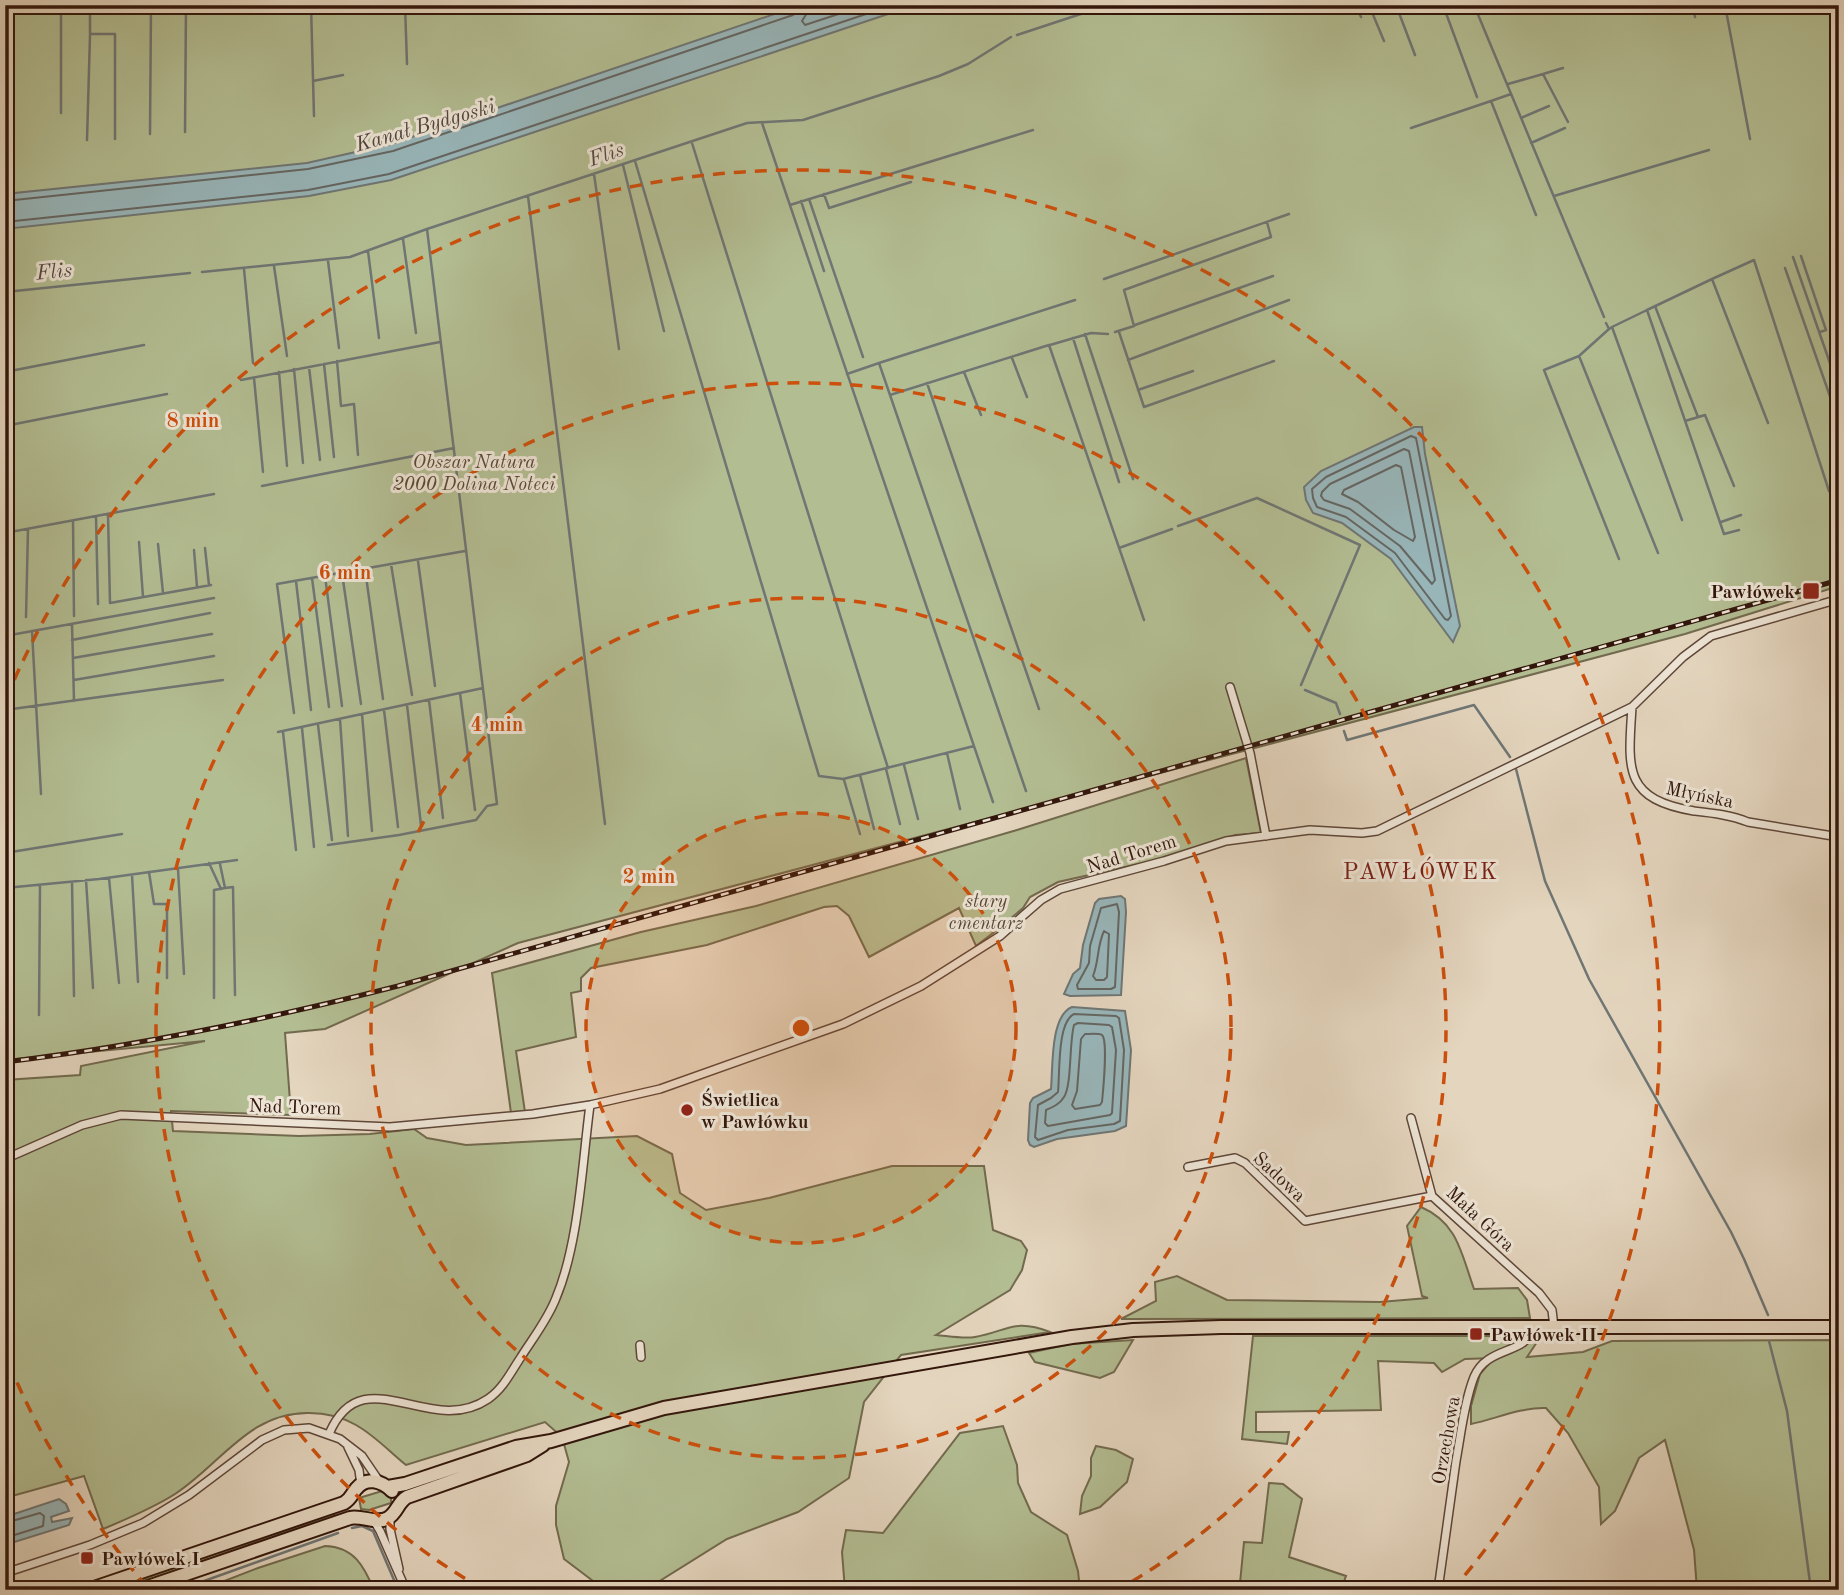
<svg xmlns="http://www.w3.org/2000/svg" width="1844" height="1595" font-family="'Old Standard TT',serif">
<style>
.green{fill:#b3bd92;stroke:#726a4e;stroke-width:2}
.water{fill:#98b6ba;stroke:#6f7674;stroke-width:2}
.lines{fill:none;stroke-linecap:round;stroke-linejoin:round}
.shore{stroke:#656662;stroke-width:2}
.stream{stroke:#6f7674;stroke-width:2.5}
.minor-casing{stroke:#5e4638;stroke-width:10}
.trunk-casing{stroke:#32160b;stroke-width:16}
.minor{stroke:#ede4d5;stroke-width:7}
.trunk{stroke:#e4d5be;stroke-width:12}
.rail-casing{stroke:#32160b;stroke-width:5}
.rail{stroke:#ede4d5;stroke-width:2.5;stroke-dasharray:8;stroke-linecap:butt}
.ring{fill:none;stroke:#cd4f0c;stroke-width:3.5;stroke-dasharray:12 9}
.poi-dot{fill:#8f2418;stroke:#ede4d5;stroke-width:2.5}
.labels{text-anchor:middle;stroke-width:6;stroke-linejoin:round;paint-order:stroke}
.park-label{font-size:19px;font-style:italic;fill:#594834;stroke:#ede4d5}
.poi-label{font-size:19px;font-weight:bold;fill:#32160b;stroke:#ede4d5;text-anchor:start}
.street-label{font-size:19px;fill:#32160b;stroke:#ede4d5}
.water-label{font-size:21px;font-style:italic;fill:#514640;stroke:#ede4d5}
.quarter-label{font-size:23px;letter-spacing:2px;fill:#7a1f14;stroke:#ede4d5}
.centre{fill:#cd4f0c;stroke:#ede4d5;stroke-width:3.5}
.ring-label{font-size:21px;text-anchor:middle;font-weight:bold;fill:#cd4f0c;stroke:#ede4d5;stroke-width:6;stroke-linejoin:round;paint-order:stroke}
</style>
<rect width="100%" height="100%" fill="#e4d5be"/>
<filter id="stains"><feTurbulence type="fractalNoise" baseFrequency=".00286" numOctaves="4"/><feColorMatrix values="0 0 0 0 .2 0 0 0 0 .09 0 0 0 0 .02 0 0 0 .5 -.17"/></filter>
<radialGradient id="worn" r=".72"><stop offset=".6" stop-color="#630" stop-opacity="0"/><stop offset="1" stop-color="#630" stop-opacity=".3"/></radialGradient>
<!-- green -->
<path class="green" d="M 5,5 L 1839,5 L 1839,586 L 1685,634 L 518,943 L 325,1029 L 285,1033 L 291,1115 L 171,1111 L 173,1131 L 299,1136 L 370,1134 L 414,1129 L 427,1138 L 466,1145 L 637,1136 L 672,1154 L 680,1193 L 706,1210 L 769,1198 L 892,1166 L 984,1166 L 993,1230 L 1021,1241 L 1027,1250 L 1022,1270 L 1010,1290 L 936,1335 C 948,1336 963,1339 975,1337 C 1008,1331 1014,1318 1050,1332 L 901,1355 L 864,1402 L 849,1478 L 798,1512 L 727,1539 L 650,1587 L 601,1587 L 564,1559 L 556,1525 L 556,1506 L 569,1462 L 562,1437 L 545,1422 L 406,1465 C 390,1452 374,1435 356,1425 C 342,1417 325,1413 309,1413 C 249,1412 221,1464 175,1494 C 153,1508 127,1519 103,1529 L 84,1476 L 5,1498 L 5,1080 L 80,1075 L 81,1066 L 205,1041 L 5,1060 Z
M 1246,758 L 1261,833 L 1235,835 L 1152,861 L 1058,882 L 1030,897 L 1023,908 L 997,930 L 976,946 L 959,908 L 869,957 L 849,916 L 837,906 L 824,907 L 707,945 L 591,968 L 581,978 L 581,991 L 571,993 L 576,1037 L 516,1051 L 525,1112 L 511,1113 L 492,973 L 641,932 L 756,906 L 1017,830 Z
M 1421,1207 C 1458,1223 1461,1253 1474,1289 L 1518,1288 L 1527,1300 L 1530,1318 L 1121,1319 L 1156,1301 L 1155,1282 L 1177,1276 L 1227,1300 L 1380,1302 L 1428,1298 L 1422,1296 L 1407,1226 Z
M 1253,1336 L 1541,1336 L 1527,1357 L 1583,1352 L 1612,1341 L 1839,1340 L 1839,1590 L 1697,1590 L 1694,1550 L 1665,1440 L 1639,1458 L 1615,1511 L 1601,1524 L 1599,1487 L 1568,1433 L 1546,1408 C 1522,1407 1495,1419 1471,1424 L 1471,1406 L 1480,1374 L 1494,1358 L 1465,1359 L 1442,1372 L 1434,1363 L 1378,1361 L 1381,1410 L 1256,1412 L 1256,1432 L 1289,1432 L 1287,1444 L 1242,1439 Z
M 1133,1340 L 1114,1372 L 1100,1378 L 1035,1362 L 1029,1353 L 1070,1344 Z
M 1003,1426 L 1017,1465 L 1018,1483 L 1031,1512 L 1067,1535 L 1078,1571 L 1080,1590 L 845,1590 L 842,1552 L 846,1530 L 883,1533 L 960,1433 Z
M 1096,1446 L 1116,1450 L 1133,1459 L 1127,1482 L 1100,1507 L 1080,1514 L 1082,1496 L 1091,1476 L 1091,1458 Z
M 1269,1483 L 1283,1484 L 1302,1499 L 1289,1557 L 1346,1576 L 1341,1590 L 1259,1590 L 1240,1583 L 1244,1542 L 1262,1543 Z
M 382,1491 L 391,1496 L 391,1503 L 369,1510 L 361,1509 L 359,1498 Z
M 333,1512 L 335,1517 L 122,1590 L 105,1590 Z
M 325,1546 C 354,1547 364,1566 374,1590 L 201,1590 L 258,1568 Z"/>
<!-- water -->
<path class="water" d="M 801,5 L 915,5 L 391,180 L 309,196 L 5,229 L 5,194 L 307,163 L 391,144 Z
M 1414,427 L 1422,427 L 1425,454 L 1460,626 L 1453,642 L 1391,559 L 1342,523 L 1313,513 L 1306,500 L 1304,487 L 1321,471 Z
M 1121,896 L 1125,899 L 1126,912 L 1121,995 L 1070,996 L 1064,994 L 1073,974 L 1080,968 L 1083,945 L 1095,903 L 1099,899 Z
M 1072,1007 L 1125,1011 L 1131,1050 L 1126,1126 L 1115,1131 L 1057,1139 L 1034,1147 L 1030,1145 L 1028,1140 L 1030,1103 L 1033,1098 L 1051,1089 C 1053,1067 1050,1016 1072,1007 Z
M 59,1499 L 66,1504 L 69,1511 L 51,1517 L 52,1522 L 72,1518 L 69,1525 L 5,1545 L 5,1517 Z"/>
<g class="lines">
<!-- shore -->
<path class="shore" d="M 808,5 L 807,13 L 802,21 L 805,25 L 866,5
M 5,201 L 308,169 L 393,151 L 793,15 L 798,11 L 799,5
M 5,222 L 308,190 L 389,174 L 893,5
M 1411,436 L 1416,438 L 1451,616 L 1448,620 L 1445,619 L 1395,553 L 1346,517 L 1317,507 L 1313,498 L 1312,489 L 1326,477 Z
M 1404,449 L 1409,451 L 1435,580 L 1432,584 L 1400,546 L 1350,509 L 1324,500 L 1321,496 L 1322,492 L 1330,484 Z
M 1396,465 L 1401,467 L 1415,537 L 1413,541 L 1394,530 L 1358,502 L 1342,494 L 1344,490 Z
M 1117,904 L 1119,912 L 1115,987 L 1111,989 L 1078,989 L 1077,985 L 1089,963 L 1090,946 L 1101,908 Z
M 1104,931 L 1109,934 L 1107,977 L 1104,980 L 1096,980 L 1093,976 C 1099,961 1097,946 1104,931 Z
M 1074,1014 L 1116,1016 L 1119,1018 L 1124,1050 L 1120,1121 L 1114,1124 L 1068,1130 L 1038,1140 L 1035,1137 L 1038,1105 L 1051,1098 L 1058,1092 C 1060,1073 1057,1022 1074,1014 Z
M 1078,1023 L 1109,1025 L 1112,1027 L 1116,1050 L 1112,1113 L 1110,1115 L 1048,1126 L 1045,1123 L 1046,1110 C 1053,1107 1060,1104 1064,1097 C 1072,1085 1069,1043 1074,1025 Z
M 1085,1034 C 1089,1034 1099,1033 1102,1035 C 1108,1040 1103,1092 1102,1102 L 1100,1105 L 1075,1109 L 1072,1105 L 1077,1091 L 1081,1039 Z
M 5,1523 L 40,1513 L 44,1516 L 43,1526 L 5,1538"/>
<!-- stream -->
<path class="stream" d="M 61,5 L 61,113
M 90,5 L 90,34 L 115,34 L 115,139
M 311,5 L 314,116
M 405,5 L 407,64
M 1356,5 L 1361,17
M 1369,5 L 1384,41
M 1384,5 L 1387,12
M 1396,5 L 1415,55
M 1443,5 L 1477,97
M 1474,5 L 1604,317
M 1692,5 L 1695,17
M 1725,5 L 1750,139
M 1017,35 L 1108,5
M 1543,74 L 1563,68
M 313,81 L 343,75
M 1508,84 L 1543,74 L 1568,122
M 1511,94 L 1491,101 L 1536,215
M 1521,118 L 1549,106
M 762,123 L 993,802
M 1411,128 L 1491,101
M 185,132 L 186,5
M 150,134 L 151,5
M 87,140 L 90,35
M 692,143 L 888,768
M 1531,143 L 1565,128
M 635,161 L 819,776 L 843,779 L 974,746
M 623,165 L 664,331
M 594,174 L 619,349
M 824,194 L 829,208 L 911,182
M 528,196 L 605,824
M 1554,196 L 1709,150
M 809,199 L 863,357
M 801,201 L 824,271
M 790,205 L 1033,130
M 403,239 L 416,333
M 368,251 L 379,338
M 1801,256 L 1826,330 L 1820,332
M 1793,257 L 1839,389
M 328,261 L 339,348
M 274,266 L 287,356
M 1785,268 L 1839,422
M 244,269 L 253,363
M 202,272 L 350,257 L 427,229 L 747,123 L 803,120 L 939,76 L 968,64 L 1011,37
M 1104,279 L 1289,214
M 1712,279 L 1754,260 L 1829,491
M 5,292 L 190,273
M 1655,306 L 1698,417
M 1647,310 L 1712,279 L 1768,423
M 1606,323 L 1609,329 L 1612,327 L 1682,520
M 1135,325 L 1273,276
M 1612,327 L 1647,310 L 1724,534 L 1739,530
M 1609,329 L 1579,356 L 1658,553
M 1115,332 L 1134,326 L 1124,290 L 1271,237 L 1267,222
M 1119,332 L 1144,407 L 1274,361
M 1085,334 L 1133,479
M 1073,338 L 1119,482
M 1050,345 L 1091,333 L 1108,334
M 1579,356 L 1544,370 L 1619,559
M 1012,358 L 1027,397
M 1128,360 L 1289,300
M 337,361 L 341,406 L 354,404 L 358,455
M 879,363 L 1075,300
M 324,364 L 334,457
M 309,367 L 320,460
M 294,369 L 303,463
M 5,372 L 144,345
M 279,372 L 287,466
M 964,372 L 981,415
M 847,374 L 879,363 L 1026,791
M 254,378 L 263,472
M 241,380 L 440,342
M 927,383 L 1039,709
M 1138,390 L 1193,371
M 890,395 L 1049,345 L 1144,620
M 1685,421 L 1705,415 L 1734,486
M 5,426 L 167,394
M 262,486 L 454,448
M 108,514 L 110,603 L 211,585
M 96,517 L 98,604
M 73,521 L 74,616
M 1721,522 L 1741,515
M 1178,526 L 1257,498 L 1360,545 L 1301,685
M 5,533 L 214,494
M 139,542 L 143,597
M 158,544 L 163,593
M 205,548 L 209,585
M 1119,548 L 1172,529
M 194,550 L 197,587
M 418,561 L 435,686
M 391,564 L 412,695
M 365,569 L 383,699
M 342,573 L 361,704
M 325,576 L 342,706
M 312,578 L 329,707
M 296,581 L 311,710
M 26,617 L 28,529
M 72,624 L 74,701
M 32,631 L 41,794
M 5,636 L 214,598
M 72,640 L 210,613
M 73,658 L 212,634
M 74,680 L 214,656
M 1305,690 L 1336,703 L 1340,714
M 460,693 L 475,810
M 429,700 L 443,818
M 407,705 L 421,825
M 5,710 L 223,680
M 384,710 L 398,827
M 294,713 L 277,584 L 465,551
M 362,714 L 372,831
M 340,719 L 348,836
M 318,725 L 332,840
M 302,728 L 314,847
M 1344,731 L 1347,740 L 1474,705 L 1510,757
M 278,732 L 483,688
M 283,732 L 296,850
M 947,753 L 960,809
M 904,765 L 918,819
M 886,769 L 900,824
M 1516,769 L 1545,881 L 1589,979 L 1731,1232 L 1744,1259 L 1768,1315
M 860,775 L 874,829
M 844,780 L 860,834
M 328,845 L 399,835 L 476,820 L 487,806 L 497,804 L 427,229
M 5,853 L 122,834
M 209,863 L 221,889
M 220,864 L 225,888 L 233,887 L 235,995
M 178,869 L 184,974
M 149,872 L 154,904 L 167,904 L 167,978
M 132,875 L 138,982
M 109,878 L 119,983
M 86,880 L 93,988
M 72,882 L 74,996
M 5,888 L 99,879 L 237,860
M 214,998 L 214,890 L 225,888
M 39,1015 L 40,885
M 1769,1341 L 1787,1411 L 1811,1590
M 352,1528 L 362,1526 L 373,1531 L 397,1587
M 179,1590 L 338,1533"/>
<!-- minor casing -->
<g class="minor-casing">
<path id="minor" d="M 1230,687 L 1250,753 L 1266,836
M 1632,707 C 1628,769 1623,799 1694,811 C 1712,813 1731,815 1748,822 L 1839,837
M 1411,1118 L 1432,1196 L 1539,1293 L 1552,1310 L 1554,1327
M 5,1159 L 82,1125 L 121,1115 L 390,1127 L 533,1114 L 590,1105 L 660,1089 L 843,1024 L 921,986 L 1000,936 L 1041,900 L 1060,889 L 1164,861 L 1226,841 L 1310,830 L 1362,833 L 1377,831 L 1632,707 L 1683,657 L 1711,636 L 1839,599
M 1188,1167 L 1235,1158 L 1245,1163 L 1305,1221 L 1432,1196
M 640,1345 L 641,1357
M 329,1434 C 363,1355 429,1439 488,1399 C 503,1389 511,1372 521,1357 C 533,1338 548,1319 556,1298 C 579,1243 582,1165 590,1105
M 348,1447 L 359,1470 L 361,1485
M 390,1516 L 390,1529 L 399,1569
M 374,1521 L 380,1531 L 406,1590
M 5,1573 L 90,1545 L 143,1523 L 189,1495 L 262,1440 L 284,1430 L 309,1428 L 340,1439 L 362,1456 L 379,1481
M 1438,1590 C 1444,1547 1450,1504 1456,1461 C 1461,1434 1464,1403 1474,1377 C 1487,1345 1529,1355 1531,1328"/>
</g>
<!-- trunk casing -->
<g class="trunk-casing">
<path id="trunk" d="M 388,1487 L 405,1484 L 516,1447 L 551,1441 L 664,1408 L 1072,1337 L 1133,1330 L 1221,1327 L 1839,1327
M 88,1590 L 344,1503 C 351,1499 351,1495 356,1489 C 366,1476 382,1481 392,1491
M 139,1590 L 350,1518 C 362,1515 377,1525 388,1518 C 397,1513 398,1502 407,1497 L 527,1455 L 543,1445"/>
</g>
<!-- minor -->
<use href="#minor" class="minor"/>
<!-- trunk -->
<use href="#trunk" class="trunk"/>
<!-- rail casing -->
<g class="rail-casing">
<path id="rail" d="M 5,1062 C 138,1046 269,1019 398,986 L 1839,580"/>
</g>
<!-- rail -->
<use href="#rail" class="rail"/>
</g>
<!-- distance rings -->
<circle cx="801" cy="1028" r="215" fill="#cd4f0c" fill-opacity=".12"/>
<g class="ring">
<circle cx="801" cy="1028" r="215"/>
<circle cx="801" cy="1028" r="430"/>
<path d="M483 1589A645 645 0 1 1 1119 1589"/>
<path d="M147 1587A860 860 0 0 1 6 1357M6 699A860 860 0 1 1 1455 1587"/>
</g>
<!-- markers -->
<g class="poi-dot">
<rect x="1802" y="582" width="18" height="18" rx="3.5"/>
<circle cx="687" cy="1110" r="7"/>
<rect x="1469" y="1327" width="14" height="14" rx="3.5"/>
<rect x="80" y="1551" width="14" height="14" rx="3.5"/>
</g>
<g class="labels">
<!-- park labels -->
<g class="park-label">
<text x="474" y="468">Obszar Natura<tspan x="474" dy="22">2000 Dolina Noteci</tspan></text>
<text x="986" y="907">stary<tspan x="986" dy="22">cmentarz</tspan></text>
</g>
<!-- poi labels -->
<g class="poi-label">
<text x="1795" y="598" text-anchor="end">Pawłówek</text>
<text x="701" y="1106">Świetlica<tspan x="701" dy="22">w Pawłówku</tspan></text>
<text x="1490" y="1341">Pawłówek II</text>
<text x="101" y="1565">Pawłówek I</text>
</g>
<!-- street labels -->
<g class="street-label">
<text transform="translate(1700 794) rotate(12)" y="7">Młyńska</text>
<text transform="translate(1131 853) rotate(-17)" y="7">Nad Torem</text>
<text transform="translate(295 1106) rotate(2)" y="7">Nad Torem</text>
<text transform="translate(1280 1176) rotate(43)" y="7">Sadowa</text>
<text transform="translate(1481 1218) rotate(43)" y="7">Mała Góra</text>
<text transform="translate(1445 1440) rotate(-80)" y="7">Orzechowa</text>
</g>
<!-- water labels -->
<g class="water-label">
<text transform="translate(425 125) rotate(-16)" y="7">Kanał Bydgoski</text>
<text transform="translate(606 154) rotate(-19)" y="7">Flis</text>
<text transform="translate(54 271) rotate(-6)" y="7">Flis</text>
</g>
<!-- quarter labels -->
<g class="quarter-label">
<text x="1421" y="879">PAWŁÓWEK</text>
</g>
</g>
<circle cx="801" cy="1028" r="10" class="centre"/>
<g class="ring-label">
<text x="193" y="427">8 min</text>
<text x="345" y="579">6 min</text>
<text x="497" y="731">4 min</text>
<text x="649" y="883">2 min</text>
</g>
<!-- margin -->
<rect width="1844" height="1595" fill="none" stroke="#e4d5be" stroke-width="28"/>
<rect x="7" y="7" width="1830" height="1581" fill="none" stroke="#32160b" stroke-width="3.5"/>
<rect x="14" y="14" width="1816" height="1567" fill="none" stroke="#32160b" stroke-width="2"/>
<rect width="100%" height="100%" filter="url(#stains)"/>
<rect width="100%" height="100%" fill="url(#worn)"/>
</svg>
